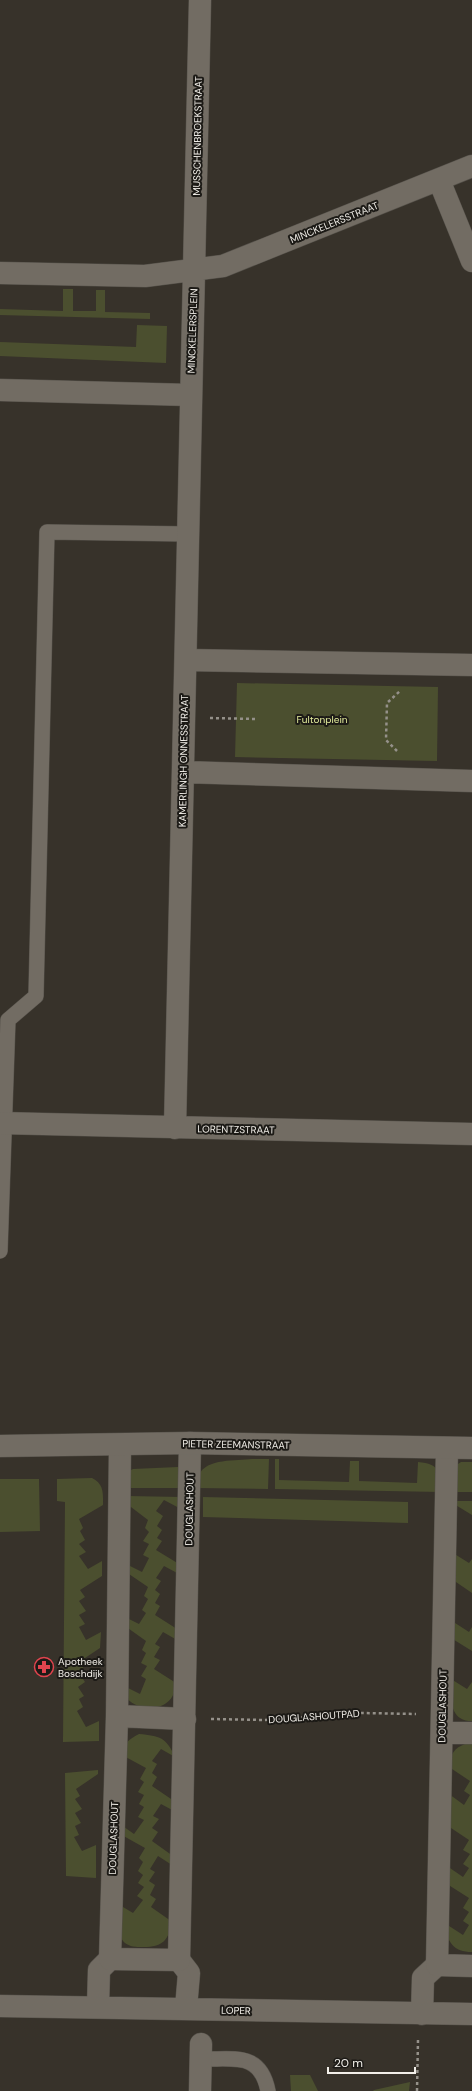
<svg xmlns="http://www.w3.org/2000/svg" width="472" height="2091" font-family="'DM Sans',sans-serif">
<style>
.green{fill:#4b4f2f}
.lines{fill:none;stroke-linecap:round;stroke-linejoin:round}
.service-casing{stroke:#55514a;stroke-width:16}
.pedestrian-casing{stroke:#55514a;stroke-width:23}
.minor-casing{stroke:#55514a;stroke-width:23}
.tertiary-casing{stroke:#55514a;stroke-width:23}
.path{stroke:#95918a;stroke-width:2.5;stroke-dasharray:3 3;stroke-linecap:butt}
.service{stroke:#726c63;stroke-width:15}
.pedestrian{stroke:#726c63;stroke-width:22}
.minor{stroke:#726c63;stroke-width:22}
.tertiary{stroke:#726c63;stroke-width:22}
.labels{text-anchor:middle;stroke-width:4;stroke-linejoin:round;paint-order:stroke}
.street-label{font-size:10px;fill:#f2efe9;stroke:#1c1a16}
.park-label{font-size:10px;fill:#e3ec9c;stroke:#1c1a16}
.poi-label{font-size:10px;fill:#f2efe9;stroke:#1c1a16;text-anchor:start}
</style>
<rect width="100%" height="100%" fill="#37322a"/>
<!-- green -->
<path class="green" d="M 63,289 L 73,289 L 73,311 L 96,311 L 96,290 L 105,290 L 105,312 L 150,313 L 150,319 L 0,315 L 0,309 L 63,311 Z
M 137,325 L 167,326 L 166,363 L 0,356 L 0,342 L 136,347 Z
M 237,683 L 438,687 L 437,761 L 235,757 Z
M 252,1459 L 269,1459 L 268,1489 L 196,1488 C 197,1484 197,1479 199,1475 C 206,1458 237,1461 252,1459 Z
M 275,1459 L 279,1459 L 279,1480 L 349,1482 L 350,1461 L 359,1461 L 359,1481 L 417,1483 L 418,1462 C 441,1464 438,1472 442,1492 L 275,1489 Z
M 461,1462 L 472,1462 L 472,1492 L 454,1492 L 455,1466 Z
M 178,1467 L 181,1469 L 180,1488 L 128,1488 L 131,1470 L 133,1469 Z
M 92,1478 C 104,1484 103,1493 103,1505 L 79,1519 L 83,1528 L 80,1531 L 85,1540 L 79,1544 L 86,1552 L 79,1556 L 88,1569 L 102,1561 L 102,1576 L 80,1590 L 85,1597 L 79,1601 L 86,1611 L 79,1615 L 85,1624 L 79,1627 L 86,1640 L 101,1632 L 100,1648 L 79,1662 L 84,1669 L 79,1673 L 85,1682 L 78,1687 L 84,1696 L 79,1699 L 83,1707 L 77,1711 L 86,1727 L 99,1721 L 99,1741 L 63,1742 L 65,1502 L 57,1501 L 57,1479 Z
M 0,1479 L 39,1479 L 40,1531 L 0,1532 Z
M 127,1496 L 181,1497 L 181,1509 L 164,1500 L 156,1511 L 163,1516 L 157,1526 L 162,1530 L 157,1538 L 162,1541 L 156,1550 L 179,1564 L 179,1574 L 164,1566 L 156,1578 L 161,1581 L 155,1590 L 160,1594 L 155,1603 L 160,1606 L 155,1615 L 177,1629 L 177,1640 L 163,1632 L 155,1644 L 160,1647 L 154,1657 L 160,1660 L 154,1669 L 176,1683 C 175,1715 134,1713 125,1695 C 124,1693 124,1688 124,1686 L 140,1694 L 146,1679 L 141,1676 L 147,1666 L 141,1663 L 146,1653 L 142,1650 L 146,1641 L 125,1626 L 125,1617 L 139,1624 L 146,1613 L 142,1610 L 148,1599 L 144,1596 L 148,1587 L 126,1572 L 126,1564 L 142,1572 L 149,1558 L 143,1555 L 149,1544 L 143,1541 L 149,1532 L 145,1528 L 148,1520 L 127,1504 Z
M 203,1497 L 408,1502 L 408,1523 L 203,1517 Z
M 454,1501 L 472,1501 L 472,1515 L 454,1504 Z
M 453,1553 L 469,1563 L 472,1559 L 472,1593 L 453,1580 Z
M 452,1621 L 469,1632 L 472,1627 L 472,1651 L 451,1638 Z
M 451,1679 L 467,1689 L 472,1682 L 472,1721 C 448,1721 451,1696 451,1679 Z
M 139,1734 C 160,1736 166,1737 175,1757 L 161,1749 L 152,1761 L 157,1764 L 152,1773 L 157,1777 L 152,1786 L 174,1801 L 174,1811 L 161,1804 L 153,1816 L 159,1819 L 152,1828 L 158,1832 L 152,1841 L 173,1856 L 172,1865 L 158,1856 L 150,1869 L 155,1872 L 149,1881 L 155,1885 L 150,1895 L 156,1899 L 151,1907 L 171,1921 C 170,1942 160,1948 140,1947 C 134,1947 127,1946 123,1941 C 116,1931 118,1915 118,1904 L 133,1913 L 143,1900 L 137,1896 L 144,1887 L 138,1883 L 143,1875 L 138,1871 L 143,1862 L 139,1858 L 145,1848 L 120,1834 L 120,1824 L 134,1834 L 144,1820 L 138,1817 L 144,1807 L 139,1804 L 144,1795 L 138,1792 L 144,1782 L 140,1779 L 146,1768 L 122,1755 C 122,1743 130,1739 139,1734 Z
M 465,1744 L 472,1744 L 472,1952 C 454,1952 446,1942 446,1924 L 463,1935 L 469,1925 L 463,1921 L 469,1912 L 463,1908 L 469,1898 L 447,1884 L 447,1866 L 463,1877 L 469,1868 L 463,1864 L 470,1854 L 463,1850 L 469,1840 L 448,1826 L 449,1794 L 464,1805 L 470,1795 L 464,1791 L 470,1781 L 449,1767 C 450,1755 454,1748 465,1744 Z
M 98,1770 L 98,1774 L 76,1789 L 80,1796 L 75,1799 L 82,1809 L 75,1813 L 81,1823 L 75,1826 L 79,1835 L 74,1837 L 82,1851 L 96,1845 L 96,1878 L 66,1876 L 65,1773 Z
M 290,2075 L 310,2075 L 318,2091 L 291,2091 Z
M 410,2082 L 409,2091 L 373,2091 L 374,2090 Z"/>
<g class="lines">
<!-- service casing -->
<g class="service-casing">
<path id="service" d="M 0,1251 L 8,1020 L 36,996 L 47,532 L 188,534
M 200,2059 C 234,2060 260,2051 268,2091"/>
</g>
<!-- pedestrian casing -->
<g class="pedestrian-casing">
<path id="pedestrian" d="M 179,1960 L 189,1973 L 186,2008
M 0,2006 L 472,2014
M 98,2007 L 99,1970 L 110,1959
M 422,2014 L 423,1978 L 437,1965"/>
</g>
<!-- minor casing -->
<g class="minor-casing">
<path id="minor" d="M 439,180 L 472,261
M 0,273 L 145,276 L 223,266 L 472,166
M 0,390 L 190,395
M 186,660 L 472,665
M 183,772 L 472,781
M 0,1123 L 472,1134
M 175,1128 L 200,0
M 120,1445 L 117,1716 L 110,1959 L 179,1960 L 190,1443
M 447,1448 L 437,1965 L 472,1966
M 117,1716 L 185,1719
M 442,1733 L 472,1733
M 200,2091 L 201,2044"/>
</g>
<!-- tertiary casing -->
<g class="tertiary-casing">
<path id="tertiary" d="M 0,1446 L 190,1443 L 472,1448"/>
</g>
<!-- path -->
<path class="path" d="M 210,718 L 257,719
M 397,751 L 386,740 L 387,703 L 400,691
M 211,1719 L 265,1720 L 362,1713 L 416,1714
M 417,2091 L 418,2040"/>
<!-- service -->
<use href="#service" class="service"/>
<!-- pedestrian -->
<use href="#pedestrian" class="pedestrian"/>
<!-- minor -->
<use href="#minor" class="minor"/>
<!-- tertiary -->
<use href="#tertiary" class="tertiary"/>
</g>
<!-- icons -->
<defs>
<g id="pharmacy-ring" transform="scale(1)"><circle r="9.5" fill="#1c1a16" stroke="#e0444e" stroke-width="1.5"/><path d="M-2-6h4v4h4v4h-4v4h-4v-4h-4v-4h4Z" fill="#e0444e"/></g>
</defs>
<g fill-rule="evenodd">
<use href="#pharmacy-ring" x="44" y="1667"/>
</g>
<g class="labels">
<!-- street labels -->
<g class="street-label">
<text transform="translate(197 136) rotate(-89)" y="4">MUSSCHENBROEKSTRAAT</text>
<text transform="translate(334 222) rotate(-22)" y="4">MINCKELERSSTRAAT</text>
<text transform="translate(192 331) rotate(-88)" y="4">MINCKELERSPLEIN</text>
<text transform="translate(183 761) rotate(-89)" y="4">KAMERLINGH ONNESSTRAAT</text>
<text transform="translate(236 1129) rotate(1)" y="4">LORENTZSTRAAT</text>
<text transform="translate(236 1444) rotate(1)" y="4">PIETER ZEEMANSTRAAT</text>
<text transform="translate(189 1509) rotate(-89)" y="4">DOUGLASHOUT</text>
<text transform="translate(442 1706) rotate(-89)" y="4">DOUGLASHOUT</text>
<text transform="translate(314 1716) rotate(-4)" y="4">DOUGLASHOUTPAD</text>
<text transform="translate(113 1838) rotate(-88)" y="4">DOUGLASHOUT</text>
<text transform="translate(236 2010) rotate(1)" y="4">LOPER</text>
</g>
<!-- park labels -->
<g class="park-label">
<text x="322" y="723">Fultonplein</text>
</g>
<!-- poi labels -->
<g class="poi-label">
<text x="58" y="1665">Apotheek<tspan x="58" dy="12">Boschdijk</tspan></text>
</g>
</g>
<!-- scale -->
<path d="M328 2067v6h87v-6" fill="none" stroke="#f2efe9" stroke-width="2"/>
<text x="334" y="2067" font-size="12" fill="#f2efe9" stroke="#1c1a16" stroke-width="3" paint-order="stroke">20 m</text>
</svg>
